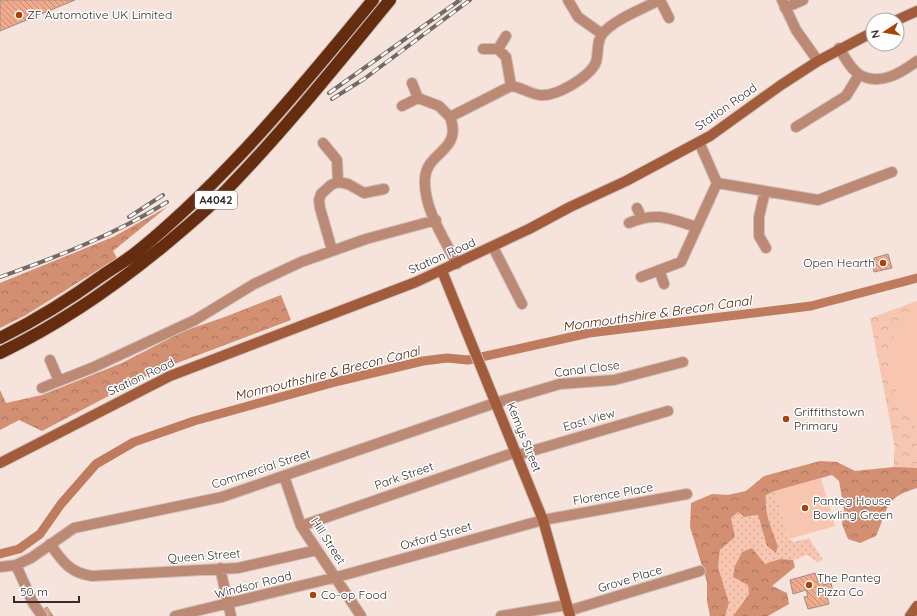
<svg xmlns="http://www.w3.org/2000/svg" width="917" height="616" font-family="Quicksand,sans-serif">
<style>
.grass{fill:url(#grass-dots)}
.forest{fill:url(#forest-crowns)}
.park{fill:url(#park-crowns)}
.pitch{fill:#f8c5b0}
.lines{fill:none;stroke-linecap:round;stroke-linejoin:round}
.canal{stroke:#be7b5e;stroke-width:9}
.building{fill:url(#building-back-hatch);stroke:#9e8e87}
.street-casing{stroke:#cebfb9;stroke-width:12}
.secondary-casing{stroke:#cebfb9;stroke-width:12}
.highway-casing{stroke:#cebfb9;stroke-width:14}
.street{stroke:#bc8a74;stroke-width:10}
.secondary{stroke:#a25b3b;stroke-width:10}
.highway{stroke:#662c0f;stroke-width:12}
.rail-casing{stroke:#736965;stroke-width:4}
.rail{stroke:#fff;stroke-width:2.5;stroke-dasharray:8;stroke-linecap:butt}
.poi-dot{fill:#a74409;stroke:#fff;stroke-width:1.5}
.labels{text-anchor:middle;stroke-width:3;stroke-linejoin:round;paint-order:stroke}
.shield{fill:#fff;stroke:#716c6b;stroke-width:1}
.shield-label{font-size:11px;font-weight:bold;fill:#342d2b}
.poi-label{font-size:12px;fill:#342d2b;stroke:#fff;text-anchor:start}
.street-label{font-size:12px;fill:#342d2b;stroke:#fff}
.water-label{font-size:13px;font-style:italic;fill:#4c200b;stroke:#fff}
</style>
<defs>
<pattern id="grass-dots" width="8" height="8" patternUnits="userSpaceOnUse"><rect width="8" height="8" fill="#f8c5b0"/><path d="M2 2h.1M6 6h.1" fill="none" stroke="#d5aa98" stroke-width="1.8" stroke-linecap="round"/></pattern>
<pattern id="forest-crowns" width="20" height="18" patternUnits="userSpaceOnUse"><rect width="20" height="18" fill="#d38f71"/><path d="M2 6a3 3 0 1 1 6 0M12 15a3 3 0 1 1 6 0" fill="none" stroke="#ac755d"/></pattern>
<pattern id="park-crowns" width="20" height="18" patternUnits="userSpaceOnUse"><rect width="20" height="18" fill="#f8c5b0"/><path d="M2 6a3 3 0 1 1 6 0M12 15a3 3 0 1 1 6 0" fill="none" stroke="#d5aa98"/></pattern>
<pattern id="building-back-hatch" width="6" height="6" patternUnits="userSpaceOnUse"><rect width="6" height="6" fill="#f1aa8c"/><path d="M-1 5l2 2M0 0l6 6M5-1l2 2" fill="none" stroke="#c48b73"/></pattern>
</defs>
<rect width="100%" height="100%" fill="#f5e3dc"/>
<!-- grass -->
<path class="grass" d="M 775,491 L 789,539 L 794,542 L 809,538 L 823,560 L 817,562 L 807,555 L 793,560 L 780,559 L 765,564 L 748,585 L 749,594 L 733,616 L 725,616 L 729,603 L 718,567 L 720,550 L 735,537 L 731,518 L 738,512 L 752,517 L 758,515 L 767,546 L 776,553 L 778,546 L 770,526 L 765,504 L 766,495 Z"/>
<!-- forest -->
<path class="forest" d="M 167,207 L 113,251 L 117,258 L 26,315 L 0,328 L 0,283 L 113,237 Z
M 281,295 L 291,320 L 156,371 L 42,431 L 19,420 L 0,430 L 0,390 L 6,403 L 42,395 L 122,363 L 184,331 L 222,318 Z
M 892,430 L 917,448 L 917,488 C 882,499 889,508 876,536 L 860,543 L 848,539 L 842,524 L 844,509 L 839,481 L 832,475 L 775,491 L 766,495 C 764,513 772,530 778,546 L 776,553 L 767,546 L 758,515 L 744,517 L 738,512 L 731,518 L 735,537 L 720,550 L 718,567 L 729,603 L 725,616 L 710,616 L 707,601 L 707,582 L 690,527 L 691,503 L 712,494 L 728,495 L 746,491 L 764,476 L 820,461 L 837,462 L 855,471 L 894,467 L 895,447 Z
M 752,548 L 765,564 L 780,559 L 793,560 L 795,567 L 772,586 L 787,593 L 789,604 L 768,616 L 733,616 L 749,594 L 748,585 L 733,577 L 735,566 L 742,552 Z"/>
<!-- park -->
<path class="park" d="M 917,301 L 917,468 L 894,467 L 895,447 L 870,318 Z"/>
<!-- pitch -->
<path class="pitch" d="M 917,309 L 917,429 C 908,421 905,411 900,400 C 885,366 883,332 917,309 Z
M 821,478 L 835,526 L 789,539 L 775,491 Z"/>
<g class="lines">
<!-- canal -->
<path class="canal" d="M 0,554 L 19,549 L 40,534 L 61,504 L 96,464 L 134,442 L 194,421 L 339,381 L 423,361 L 447,358 L 468,360 L 589,333 L 811,306 L 917,278"/>
</g>
<!-- building -->
<path class="building" d="M 0,0 L 75,0 L 0,31 Z
M 888,254 L 892,268 L 874,272 L 873,267 L 876,266 L 874,258 Z
M 815,573 L 818,582 L 822,581 L 823,585 L 831,583 L 833,592 L 826,593 L 829,604 L 808,609 L 804,597 L 808,596 L 806,590 L 793,594 L 790,580 Z
M 47,607 L 53,616 L 47,616 L 43,610 Z"/>
<g class="lines">
<!-- street casing -->
<g class="street-casing">
<path id="street" d="M 568,0 L 578,17 L 602,34
M 660,0 L 669,18
M 782,0 L 796,30 L 818,61
M 785,8 L 803,0
M 839,48 C 844,56 851,70 860,75 C 880,86 901,73 917,61
M 483,49 L 498,49 L 506,57 L 511,86
M 498,49 L 506,36
M 412,83 L 418,98
M 402,106 L 418,98 L 439,106 L 450,117
M 796,127 L 846,96 L 859,75
M 699,142 L 717,183 L 818,200 L 892,172
M 323,143 L 337,160 L 338,182
M 765,191 L 759,217 L 759,236 L 766,248
M 637,208 L 641,217
M 629,223 C 655,211 671,219 696,227
M 493,247 L 522,304
M 332,250 L 320,208 L 319,200 L 321,194 L 331,185 L 338,182 L 348,184 L 364,193 L 384,189
M 457,264 C 444,238 423,208 425,178 C 427,151 463,151 450,117 L 511,86 C 521,87 530,94 540,95 C 556,97 590,77 596,62 C 599,52 596,41 603,33 C 615,19 643,9 659,0
M 659,270 L 664,284
M 641,277 L 681,262 L 717,183
M 50,360 L 59,381 L 94,367 L 195,320 L 254,284 L 301,262 L 366,239 L 436,220
M 42,388 L 59,381
M 518,455 L 668,411
M 284,476 L 301,526 L 361,616
M 301,526 L 516,452
M 50,544 C 62,561 70,573 92,576 L 238,568 L 317,550
M 16,565 L 33,603 L 42,616
M 0,567 L 16,565 L 31,558 L 74,528 L 222,497 L 495,403 L 560,384 L 614,380 L 683,362
M 220,568 L 231,616
M 568,611 L 700,571
M 175,616 L 337,577 L 543,520 L 687,494
M 501,616 L 567,605"/>
</g>
<!-- secondary casing -->
<g class="secondary-casing">
<path id="secondary" d="M 897,20 L 917,11
M 442,271 L 543,520 L 570,616
M 0,463 L 170,376 L 416,282 L 529,229 L 570,207 L 626,181 L 710,136 L 781,85 L 818,61 L 873,32
M 910,616 L 917,606"/>
</g>
<!-- highway casing -->
<g class="highway-casing">
<path id="highway" d="M 0,338 C 36,320 70,299 103,275 C 115,267 127,260 138,251 C 227,178 300,89 373,0
M 0,353 C 58,325 111,289 161,248 C 185,228 210,208 231,185 C 287,127 338,63 390,0"/>
</g>
<!-- street -->
<use href="#street" class="street"/>
<!-- secondary -->
<use href="#secondary" class="secondary"/>
<!-- highway -->
<use href="#highway" class="highway"/>
<!-- rail casing -->
<g class="rail-casing">
<path id="rail" d="M 329,93 L 460,0
M 332,99 L 364,79 L 470,0
M 129,217 L 163,195
M 0,277 C 57,257 116,234 167,202"/>
</g>
<!-- rail -->
<use href="#rail" class="rail"/>
</g>
<!-- markers -->
<g class="poi-dot">
<circle cx="19" cy="15" r="4"/>
<circle cx="883" cy="263" r="4"/>
<circle cx="786" cy="419" r="4"/>
<circle cx="805" cy="508" r="4"/>
<circle cx="809" cy="585" r="4"/>
<circle cx="313" cy="595" r="4"/>
</g>
<g class="labels">
<!-- shield labels -->
<rect class="shield" x="195" y="191" width="42" height="18" rx="3"/>
<g class="shield-label">
<text x="216" y="204">A4042</text>
</g>
<!-- poi labels -->
<g class="poi-label">
<text x="27" y="19">ZF Automotive UK Limited</text>
<text x="875" y="267" text-anchor="end">Open Hearth</text>
<text x="794" y="416">Griffithstown<tspan x="794" dy="14">Primary</tspan></text>
<text x="813" y="505">Panteg House<tspan x="813" dy="14">Bowling Green</tspan></text>
<text x="817" y="582">The Panteg<tspan x="817" dy="14">Pizza Co</tspan></text>
<text x="321" y="599">Co-op Food</text>
</g>
<!-- street labels -->
<g class="street-label">
<text transform="translate(726 107) rotate(-35)" y="4">Station Road</text>
<text transform="translate(442 256) rotate(-24)" y="4">Station Road</text>
<text transform="translate(587 369) rotate(-7)" y="4">Canal Close</text>
<text transform="translate(141 377) rotate(-25)" y="4">Station Road</text>
<text transform="translate(589 420) rotate(-16)" y="4">East View</text>
<text transform="translate(524 437) rotate(68)" y="4">Kemys Street</text>
<text transform="translate(261 469) rotate(-18)" y="4">Commercial Street</text>
<text transform="translate(404 476) rotate(-19)" y="4">Park Street</text>
<text transform="translate(613 494) rotate(-10)" y="4">Florence Place</text>
<text transform="translate(436 536) rotate(-16)" y="4">Oxford Street</text>
<text transform="translate(328 541) rotate(57)" y="4">Hill Street</text>
<text transform="translate(204 556) rotate(-4)" y="4">Queen Street</text>
<text transform="translate(630 579) rotate(-17)" y="4">Grove Place</text>
<text transform="translate(253 585) rotate(-14)" y="4">Windsor Road</text>
</g>
<!-- water labels -->
<g class="water-label">
<text transform="translate(657 313) rotate(-8)" y="5">Monmouthshire &amp; Brecon Canal</text>
<text transform="translate(327 373) rotate(-14)" y="5">Monmouthshire &amp; Brecon Canal</text>
</g>
</g>
<!-- north arrow -->
<g transform="translate(885 32) rotate(258)"><circle r="19" fill="#ffffff" stroke="#aeabaa"/>
<path d="M0-3L7 15L0 10L-7 15Z" fill="#a74409"/>
<text y="-6" font-size="11" font-weight="bold" text-anchor="middle" fill="#342d2b">N</text>
</g>
<!-- scale -->
<path d="M14 596v6h65v-6" fill="none" stroke="#342d2b" stroke-width="2"/>
<text x="20" y="596" font-size="12" fill="#342d2b" stroke="#ffffff" stroke-width="3" paint-order="stroke">50 m</text>
</svg>
